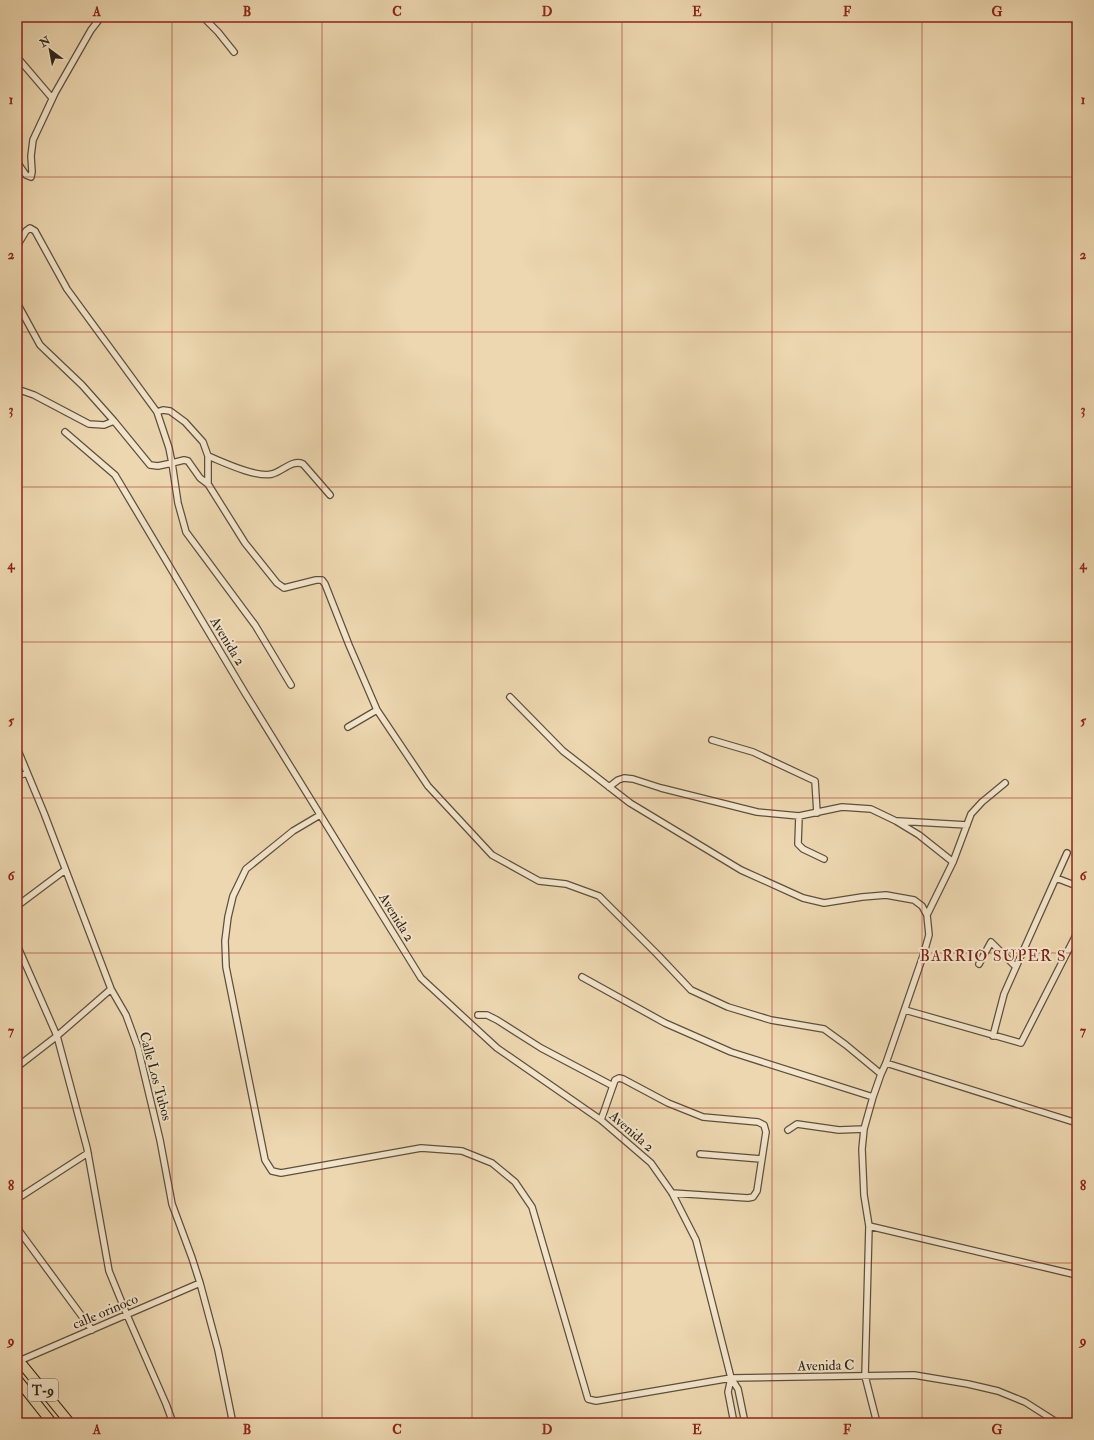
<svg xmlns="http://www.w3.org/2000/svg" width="1094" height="1440" font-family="'IM FELL Double Pica',serif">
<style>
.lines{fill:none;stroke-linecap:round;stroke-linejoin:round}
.minor-casing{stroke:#5e503c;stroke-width:8}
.trunk-casing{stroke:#2e2316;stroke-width:11}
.minor{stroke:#f3e5cc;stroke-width:5.5}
.trunk{stroke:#edd7b0;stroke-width:9}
.grid{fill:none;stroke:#8f2418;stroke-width:1;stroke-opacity:0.55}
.labels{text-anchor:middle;stroke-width:4;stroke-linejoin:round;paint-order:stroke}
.shield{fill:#f3e5cc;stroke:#695d4d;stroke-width:1}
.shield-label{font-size:13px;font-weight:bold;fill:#2e2316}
.street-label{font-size:14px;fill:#2e2316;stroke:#f3e5cc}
.quarter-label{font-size:16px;letter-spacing:1px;fill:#7a1f14;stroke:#f3e5cc}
.neatline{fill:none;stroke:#8f2418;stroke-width:1.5}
.grid-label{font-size:13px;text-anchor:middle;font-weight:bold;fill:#8f2418}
</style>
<rect width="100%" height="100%" fill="#edd7b0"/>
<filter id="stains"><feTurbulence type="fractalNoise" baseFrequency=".005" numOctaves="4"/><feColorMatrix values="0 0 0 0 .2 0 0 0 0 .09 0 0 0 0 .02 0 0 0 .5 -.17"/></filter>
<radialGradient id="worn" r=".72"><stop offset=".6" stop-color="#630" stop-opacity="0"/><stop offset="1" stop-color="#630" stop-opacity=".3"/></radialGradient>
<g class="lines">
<!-- minor casing -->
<g class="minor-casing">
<path id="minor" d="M 203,17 L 218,32 L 234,52
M 17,57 L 52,98
M 17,162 L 26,175 L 31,177 L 32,172 L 31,156 L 33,140 L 55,93 L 91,30 L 101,17
M 17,246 L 26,231 L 30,228 L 35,231 L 67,289 L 157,412 L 169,448 L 172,463 L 158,466 L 150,465 L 114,421 L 82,385 L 40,345 L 17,303
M 17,389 L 34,395 L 89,424 L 104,425 L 114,421
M 157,412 L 163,410 L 170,411 L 185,422 L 203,442 L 208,456 L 208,484
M 65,432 L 115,475 L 245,693 L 421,978 L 497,1048 L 601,1120 L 651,1163 L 672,1193 L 696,1240 L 731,1378 L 738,1389 L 745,1423
M 208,456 C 223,462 256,478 272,474 C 282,472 292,459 303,464 L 330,495
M 291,685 L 255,625 L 186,532 L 178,503 L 172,463 L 184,460 L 188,461 L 200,478 L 208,484 L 245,543 L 277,583 L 284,588 L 316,580 L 322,580 L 325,584 L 349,645 L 377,710 L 428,786 L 492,855 L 539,881 L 566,884 L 599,896 L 657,954 L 691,990 L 728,1007 L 771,1020 L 824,1029 L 846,1045 L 881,1074
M 510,697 L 563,751 L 630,803 L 741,870 L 803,898 L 824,903 L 862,897 L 886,895 L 914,900 L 922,906 L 927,915 L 929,935 L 923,956 L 886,1063 L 881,1074 L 873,1097 L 864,1129 L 862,1149 L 864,1195 L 869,1226 L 865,1376 L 877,1423
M 348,727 L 377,710
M 712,740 L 753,752 L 815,781 L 817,813
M 17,748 L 44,813 L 111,989 L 126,1015 L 138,1048 L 160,1140 L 172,1204 L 192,1258 L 200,1283 L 218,1350 L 232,1419 L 232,1423
M 17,776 L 27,773
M 609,787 L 618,780 L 624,778 L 633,779 L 661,788 L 757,812 L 799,816 L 842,807 L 871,809 L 896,821 L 919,835 L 953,862
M 320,815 L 293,831 L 246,869 L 233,896 L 228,917 L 225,941 L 226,967 L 265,1160 L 272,1171 L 281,1173 L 421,1148 L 462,1151 L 492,1163 L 515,1182 L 532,1207 L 588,1399 L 596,1401 L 731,1378 L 914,1375 L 968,1384 L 998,1391 L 1025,1402 L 1058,1423
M 799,816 L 798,844 L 803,849 L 824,859
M 898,821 L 967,825
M 1056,878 L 1077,886
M 17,906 L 65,870
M 927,915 L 953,862 L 971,814 L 982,802 L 1005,783
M 17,945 L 57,1036 L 87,1148 L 109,1271 L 127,1315 L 166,1404 L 173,1423
M 979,964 L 991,942 L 1016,967
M 582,977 L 665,1023 L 731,1052 L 873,1097
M 905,1010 L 1021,1043 L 1077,933
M 478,1015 L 487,1015 L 497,1020 L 541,1048 L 613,1086
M 993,1036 L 1004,994 L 1028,940 L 1067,853
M 886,1063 L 1077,1123
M 17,1067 L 57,1036 L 111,989
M 601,1120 L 615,1080 L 619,1078 L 623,1079 L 668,1103 L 703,1117 L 758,1122 L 764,1125 L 766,1132 L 757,1191 L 753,1197 L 748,1198 L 672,1193
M 788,1130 L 797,1124 L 839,1130 L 864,1129
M 700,1154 L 761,1159
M 17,1199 L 88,1153
M 869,1226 L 1077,1275
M 17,1228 L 92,1330
M 19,1361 L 200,1283
M 731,1378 L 728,1392 L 734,1423"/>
</g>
<!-- trunk casing -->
<g class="trunk-casing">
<path id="trunk" d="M 17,1358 L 70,1423
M 17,1379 L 52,1423"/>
</g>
<!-- minor -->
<use href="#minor" class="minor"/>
<!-- trunk -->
<use href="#trunk" class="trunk"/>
</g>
<!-- grid -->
<path class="grid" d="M 172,17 L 172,1423M 322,17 L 322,1423M 472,17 L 472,1423M 622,17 L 622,1423M 772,17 L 772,1423M 922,17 L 922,1423M 17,177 L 1077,177M 17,332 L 1077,332M 17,487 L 1077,487M 17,642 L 1077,642M 17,798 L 1077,798M 17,953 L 1077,953M 17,1108 L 1077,1108M 17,1263 L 1077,1263"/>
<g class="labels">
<!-- shield labels -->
<rect class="shield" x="28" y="1379" width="30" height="22" rx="3"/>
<g class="shield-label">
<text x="43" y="1395">T-9</text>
</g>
<!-- street labels -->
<g class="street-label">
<text transform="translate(228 641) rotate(59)" y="5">Avenida 2</text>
<text transform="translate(397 917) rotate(58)" y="5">Avenida 2</text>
<text transform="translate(156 1076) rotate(75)" y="5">Calle Los Tubos</text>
<text transform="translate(632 1131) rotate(41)" y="5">Avenida 2</text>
<text transform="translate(105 1311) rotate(-23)" y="5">calle orinoco</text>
<text transform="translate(826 1365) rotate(-1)" y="5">Avenida C</text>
</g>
<!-- quarter labels -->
<g class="quarter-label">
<text x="993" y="961">BARRIO SUPER S</text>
</g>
</g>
<!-- margin -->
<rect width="1094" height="1440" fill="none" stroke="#edd7b0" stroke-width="44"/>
<!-- north arrow -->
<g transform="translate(50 50) rotate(328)" stroke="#f3e5cc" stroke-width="3" paint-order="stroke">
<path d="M0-3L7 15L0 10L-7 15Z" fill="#2e2316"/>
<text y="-6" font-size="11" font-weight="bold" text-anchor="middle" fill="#2e2316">N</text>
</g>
<rect x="22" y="22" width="1050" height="1396" class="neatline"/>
<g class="grid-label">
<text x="97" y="16">A</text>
<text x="247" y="16">B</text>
<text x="397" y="16">C</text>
<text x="547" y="16">D</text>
<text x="697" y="16">E</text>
<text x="847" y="16">F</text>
<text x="997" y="16">G</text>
<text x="11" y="104">1</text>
<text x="1083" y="104">1</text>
<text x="11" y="259">2</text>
<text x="1083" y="259">2</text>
<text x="11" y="414">3</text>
<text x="1083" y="414">3</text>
<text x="11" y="569">4</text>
<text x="1083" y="569">4</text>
<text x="11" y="725">5</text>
<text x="1083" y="725">5</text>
<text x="11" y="880">6</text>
<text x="1083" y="880">6</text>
<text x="11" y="1035">7</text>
<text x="1083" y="1035">7</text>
<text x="11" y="1190">8</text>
<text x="1083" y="1190">8</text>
<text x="11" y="1345">9</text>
<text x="1083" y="1345">9</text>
<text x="97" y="1434">A</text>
<text x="247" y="1434">B</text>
<text x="397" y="1434">C</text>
<text x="547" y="1434">D</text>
<text x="697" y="1434">E</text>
<text x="847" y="1434">F</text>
<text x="997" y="1434">G</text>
</g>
<rect width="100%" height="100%" filter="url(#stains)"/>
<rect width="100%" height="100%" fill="url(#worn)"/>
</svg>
